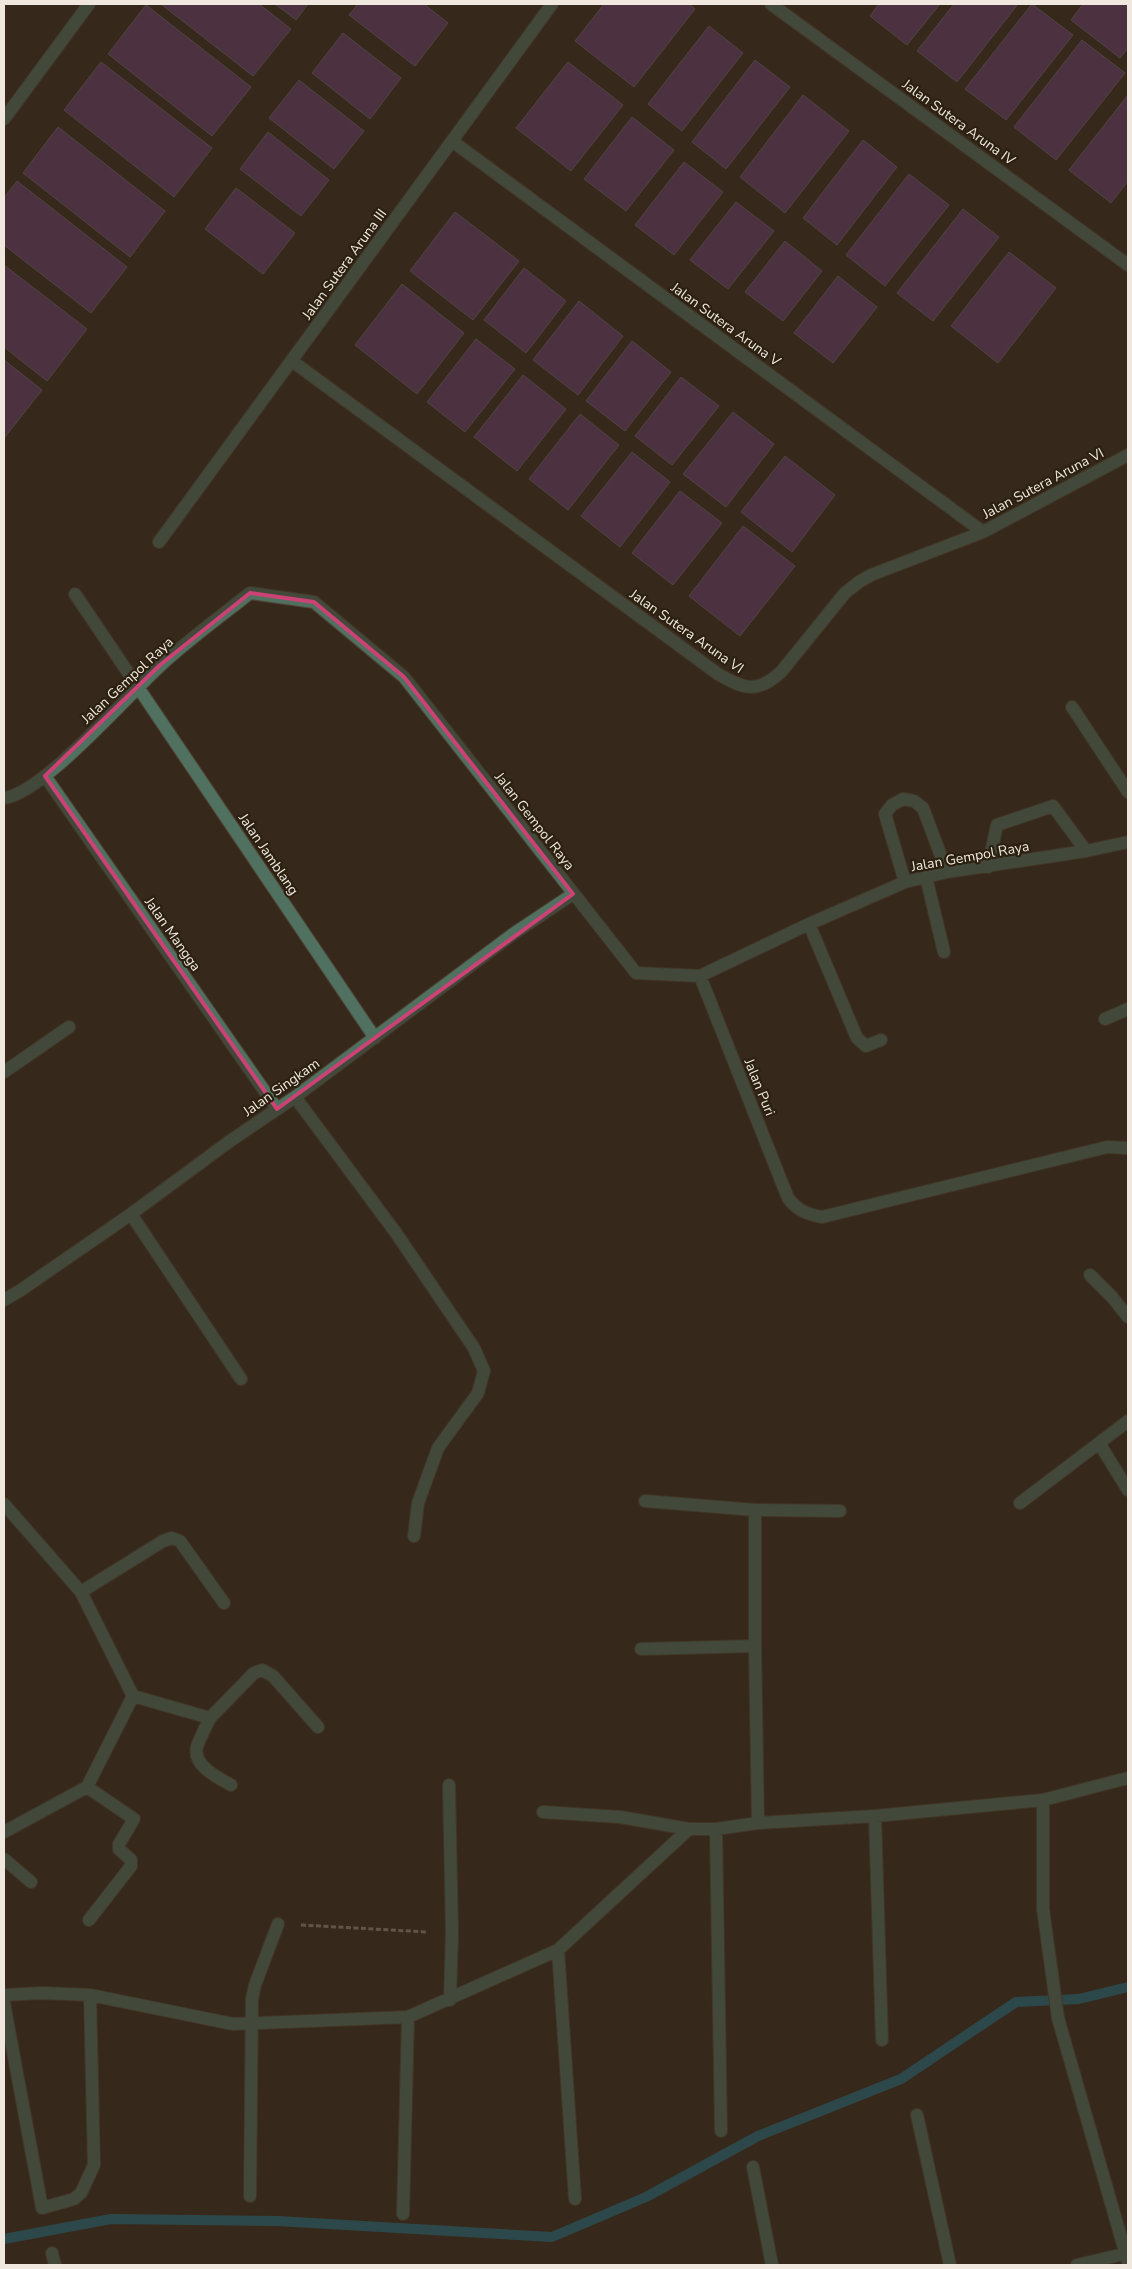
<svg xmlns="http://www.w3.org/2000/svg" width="1132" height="2269" font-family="'Nunito Sans',sans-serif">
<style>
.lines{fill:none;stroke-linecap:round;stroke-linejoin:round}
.stream{stroke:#236e84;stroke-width:10}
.building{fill:#663b70;stroke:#706273}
.minor-casing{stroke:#504436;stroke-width:14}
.path{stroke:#94897e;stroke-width:3;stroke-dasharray:5 2.5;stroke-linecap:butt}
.minor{stroke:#507060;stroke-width:12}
.marked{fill:none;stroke:#cb4275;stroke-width:4;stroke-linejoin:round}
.labels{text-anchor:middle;stroke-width:4.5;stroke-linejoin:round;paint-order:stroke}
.street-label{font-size:14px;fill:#f0e8df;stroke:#2c2011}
</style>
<rect width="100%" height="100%" fill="#36291b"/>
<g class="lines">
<!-- stream -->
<path class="stream" d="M 4,2239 L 111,2219 L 277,2221 L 552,2237 L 646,2197 L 758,2136 L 901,2079 L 1016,2002 L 1079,1999 L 1128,1987"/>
</g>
<!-- building -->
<path class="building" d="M 161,4 L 259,4 L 291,29 L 253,76 Z
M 275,4 L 308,4 L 296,20 Z
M 358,4 L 424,4 L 448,23 L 415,66 L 349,15 Z
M 604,4 L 689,4 L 695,9 L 634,87 L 575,41 Z
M 879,4 L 940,4 L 907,45 L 870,16 Z
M 954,4 L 1018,4 L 957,82 L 917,51 Z
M 1032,4 L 1073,35 L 1006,120 L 965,89 Z
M 1083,4 L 1128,4 L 1128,48 L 1120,58 L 1071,20 Z
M 146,5 L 251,87 L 212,136 L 108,54 Z
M 709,26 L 743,53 L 682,131 L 648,104 Z
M 343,33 L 401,78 L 370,119 L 312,73 Z
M 1082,40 L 1125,73 L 1056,160 L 1014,127 Z
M 755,60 L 790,87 L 726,169 L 692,142 Z
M 101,62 L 212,148 L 174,197 L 64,110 Z
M 568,62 L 623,105 L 571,171 L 516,128 Z
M 299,80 L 364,131 L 334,169 L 269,118 Z
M 803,95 L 849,131 L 785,213 L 740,177 Z
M 1128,95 L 1128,181 L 1111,203 L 1069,170 Z
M 632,117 L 674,150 L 626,211 L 584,179 Z
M 58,127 L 165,211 L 130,257 L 23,173 Z
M 268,132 L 329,180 L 301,216 L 240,169 Z
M 863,140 L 897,167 L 837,245 L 803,218 Z
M 684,162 L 723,192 L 674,255 L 635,225 Z
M 909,174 L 949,205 L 885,286 L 846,255 Z
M 17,181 L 127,267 L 91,313 L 4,245 L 4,198 Z
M 236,188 L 295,233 L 263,274 L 205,229 Z
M 736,202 L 774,231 L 728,289 L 690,260 Z
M 963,209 L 999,237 L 933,321 L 897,293 Z
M 455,212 L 519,261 L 473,320 L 410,271 Z
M 785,241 L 822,271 L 783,321 L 745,292 Z
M 1009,252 L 1056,288 L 998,363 L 951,326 Z
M 4,265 L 87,329 L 47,381 L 4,347 Z
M 524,268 L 566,301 L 526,353 L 484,320 Z
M 838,276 L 877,307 L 833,363 L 794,333 Z
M 402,284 L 464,333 L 417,394 L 355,345 Z
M 579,301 L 623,336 L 578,395 L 533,360 Z
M 476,339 L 515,369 L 465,432 L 427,402 Z
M 632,341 L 671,372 L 625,431 L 586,401 Z
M 4,360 L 42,390 L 5,437 L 4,436 Z
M 523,375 L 566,409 L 517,471 L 474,437 Z
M 681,377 L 719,406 L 672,465 L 635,436 Z
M 733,412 L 774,444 L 726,507 L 683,474 Z
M 580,414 L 619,445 L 568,510 L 529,479 Z
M 632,452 L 670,482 L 620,547 L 581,516 Z
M 785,456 L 835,495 L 792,552 L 741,512 Z
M 680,491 L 722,523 L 673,585 L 632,553 Z
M 743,526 L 795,566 L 740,636 L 689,596 Z"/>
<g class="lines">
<!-- minor casing -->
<g class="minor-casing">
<path id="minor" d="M 771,4 L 1128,265
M 4,119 L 89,4
M 452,141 L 983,532
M 292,361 L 718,674 C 744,689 757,694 781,672 L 845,593 L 859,582 L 871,575 L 983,532 L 1128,455
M 159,542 L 552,4
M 75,594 L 375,1038
M 1072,707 L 1128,792
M 45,776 L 277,1109
M 4,798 C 42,794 128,695 160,666 C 188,640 220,617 250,593 L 314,602 L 404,677 L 636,973 L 700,976 L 809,924 L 905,882 L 947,872 L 1086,851 L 1128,842
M 988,867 L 997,825 L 1053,806 L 1086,851
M 926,877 L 944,952
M 905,882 L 885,814 L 892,805 L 903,799 L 914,801 L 923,808 L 947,872
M 809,924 L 857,1038 L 866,1046 L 881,1040
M 700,976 L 788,1198 C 798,1211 807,1214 822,1217 L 1107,1147 L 1128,1148
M 1105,1019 L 1128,1009
M 4,1072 L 69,1027
M 295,1097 L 396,1233 L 474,1348 L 484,1371 L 478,1393 L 438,1448 L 418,1503 L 414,1536
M 131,1214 L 241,1379
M 1090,1275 L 1112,1297 L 1128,1317
M 4,1300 L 21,1290 L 131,1214 L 230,1141 L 295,1097 L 513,934 L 573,894
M 1099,1443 L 1128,1490
M 645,1501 L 755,1510 L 840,1511
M 1020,1503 L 1128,1421
M 4,1504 L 81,1592 L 133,1696 L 87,1787 L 4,1832
M 755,1510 L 755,1646 L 758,1823
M 81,1592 L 163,1541 L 172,1538 L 180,1541 L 224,1603
M 641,1649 L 755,1646
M 133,1696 L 210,1718 L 254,1673 L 262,1670 L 273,1676 L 318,1727
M 210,1718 C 206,1727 200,1737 197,1747 C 192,1765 218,1778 231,1785
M 449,1785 L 452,1933 L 450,2000
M 87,1787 L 134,1819 L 119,1844 L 119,1849 L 131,1860 L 131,1866 L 89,1920
M 1043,1800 L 1043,1909 L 1058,2018 L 1128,2262
M 543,1812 L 620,1817 L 689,1829 L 716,1829 L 758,1823 L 875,1816 L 1043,1800 L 1128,1778
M 875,1816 L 882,2040
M 716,1829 L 721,2131
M 4,1859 L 31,1882
M 558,1950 L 575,2199
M 4,1995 L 42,1993 L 90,1995 L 233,2024 L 408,2017 L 558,1950 L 689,1829
M 4,2003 L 42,2208 L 74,2199 L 81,2193 L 94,2165 L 90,1995
M 917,2115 L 950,2265
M 753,2167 L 772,2265
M 250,2196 L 252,1999 L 255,1985 L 278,1924
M 403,2214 L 408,2017
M 52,2253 L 55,2265
M 1077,2265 L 1128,2253"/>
</g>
<!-- path -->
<path class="path" d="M 301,1925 L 427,1932"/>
<!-- minor -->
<use href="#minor" class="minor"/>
</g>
<!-- marked area -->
<path d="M0 0H1132V2269H0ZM 250,593 L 314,602 L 404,677 L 573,894 L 277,1109 L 45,776 L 160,665 Z" fill="#36291b" fill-opacity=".55" fill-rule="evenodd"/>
<path class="marked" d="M 250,593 L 314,602 L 404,677 L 573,894 L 277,1109 L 45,776 L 160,665 Z"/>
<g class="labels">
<!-- street labels -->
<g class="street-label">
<text transform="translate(959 122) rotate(36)" y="5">Jalan Sutera Aruna IV</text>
<text transform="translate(344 264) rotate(-54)" y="5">Jalan Sutera Aruna III</text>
<text transform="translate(726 324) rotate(36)" y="5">Jalan Sutera Aruna V</text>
<text transform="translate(1043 483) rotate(-28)" y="5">Jalan Sutera Aruna VI</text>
<text transform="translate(687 631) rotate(35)" y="5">Jalan Sutera Aruna VI</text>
<text transform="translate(127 680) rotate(-43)" y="5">Jalan Gempol Raya</text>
<text transform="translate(535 821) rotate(52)" y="5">Jalan Gempol Raya</text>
<text transform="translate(269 854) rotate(56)" y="5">Jalan Jamblang</text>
<text transform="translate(970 856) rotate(-10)" y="5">Jalan Gempol Raya</text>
<text transform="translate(173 934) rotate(55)" y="5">Jalan Mangga</text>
<text transform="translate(281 1087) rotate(-35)" y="5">Jalan Singkam</text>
<text transform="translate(760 1087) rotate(68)" y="5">Jalan Puri</text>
</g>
</g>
<!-- border -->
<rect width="1132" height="2269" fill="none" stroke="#f0e8df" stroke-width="10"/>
</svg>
